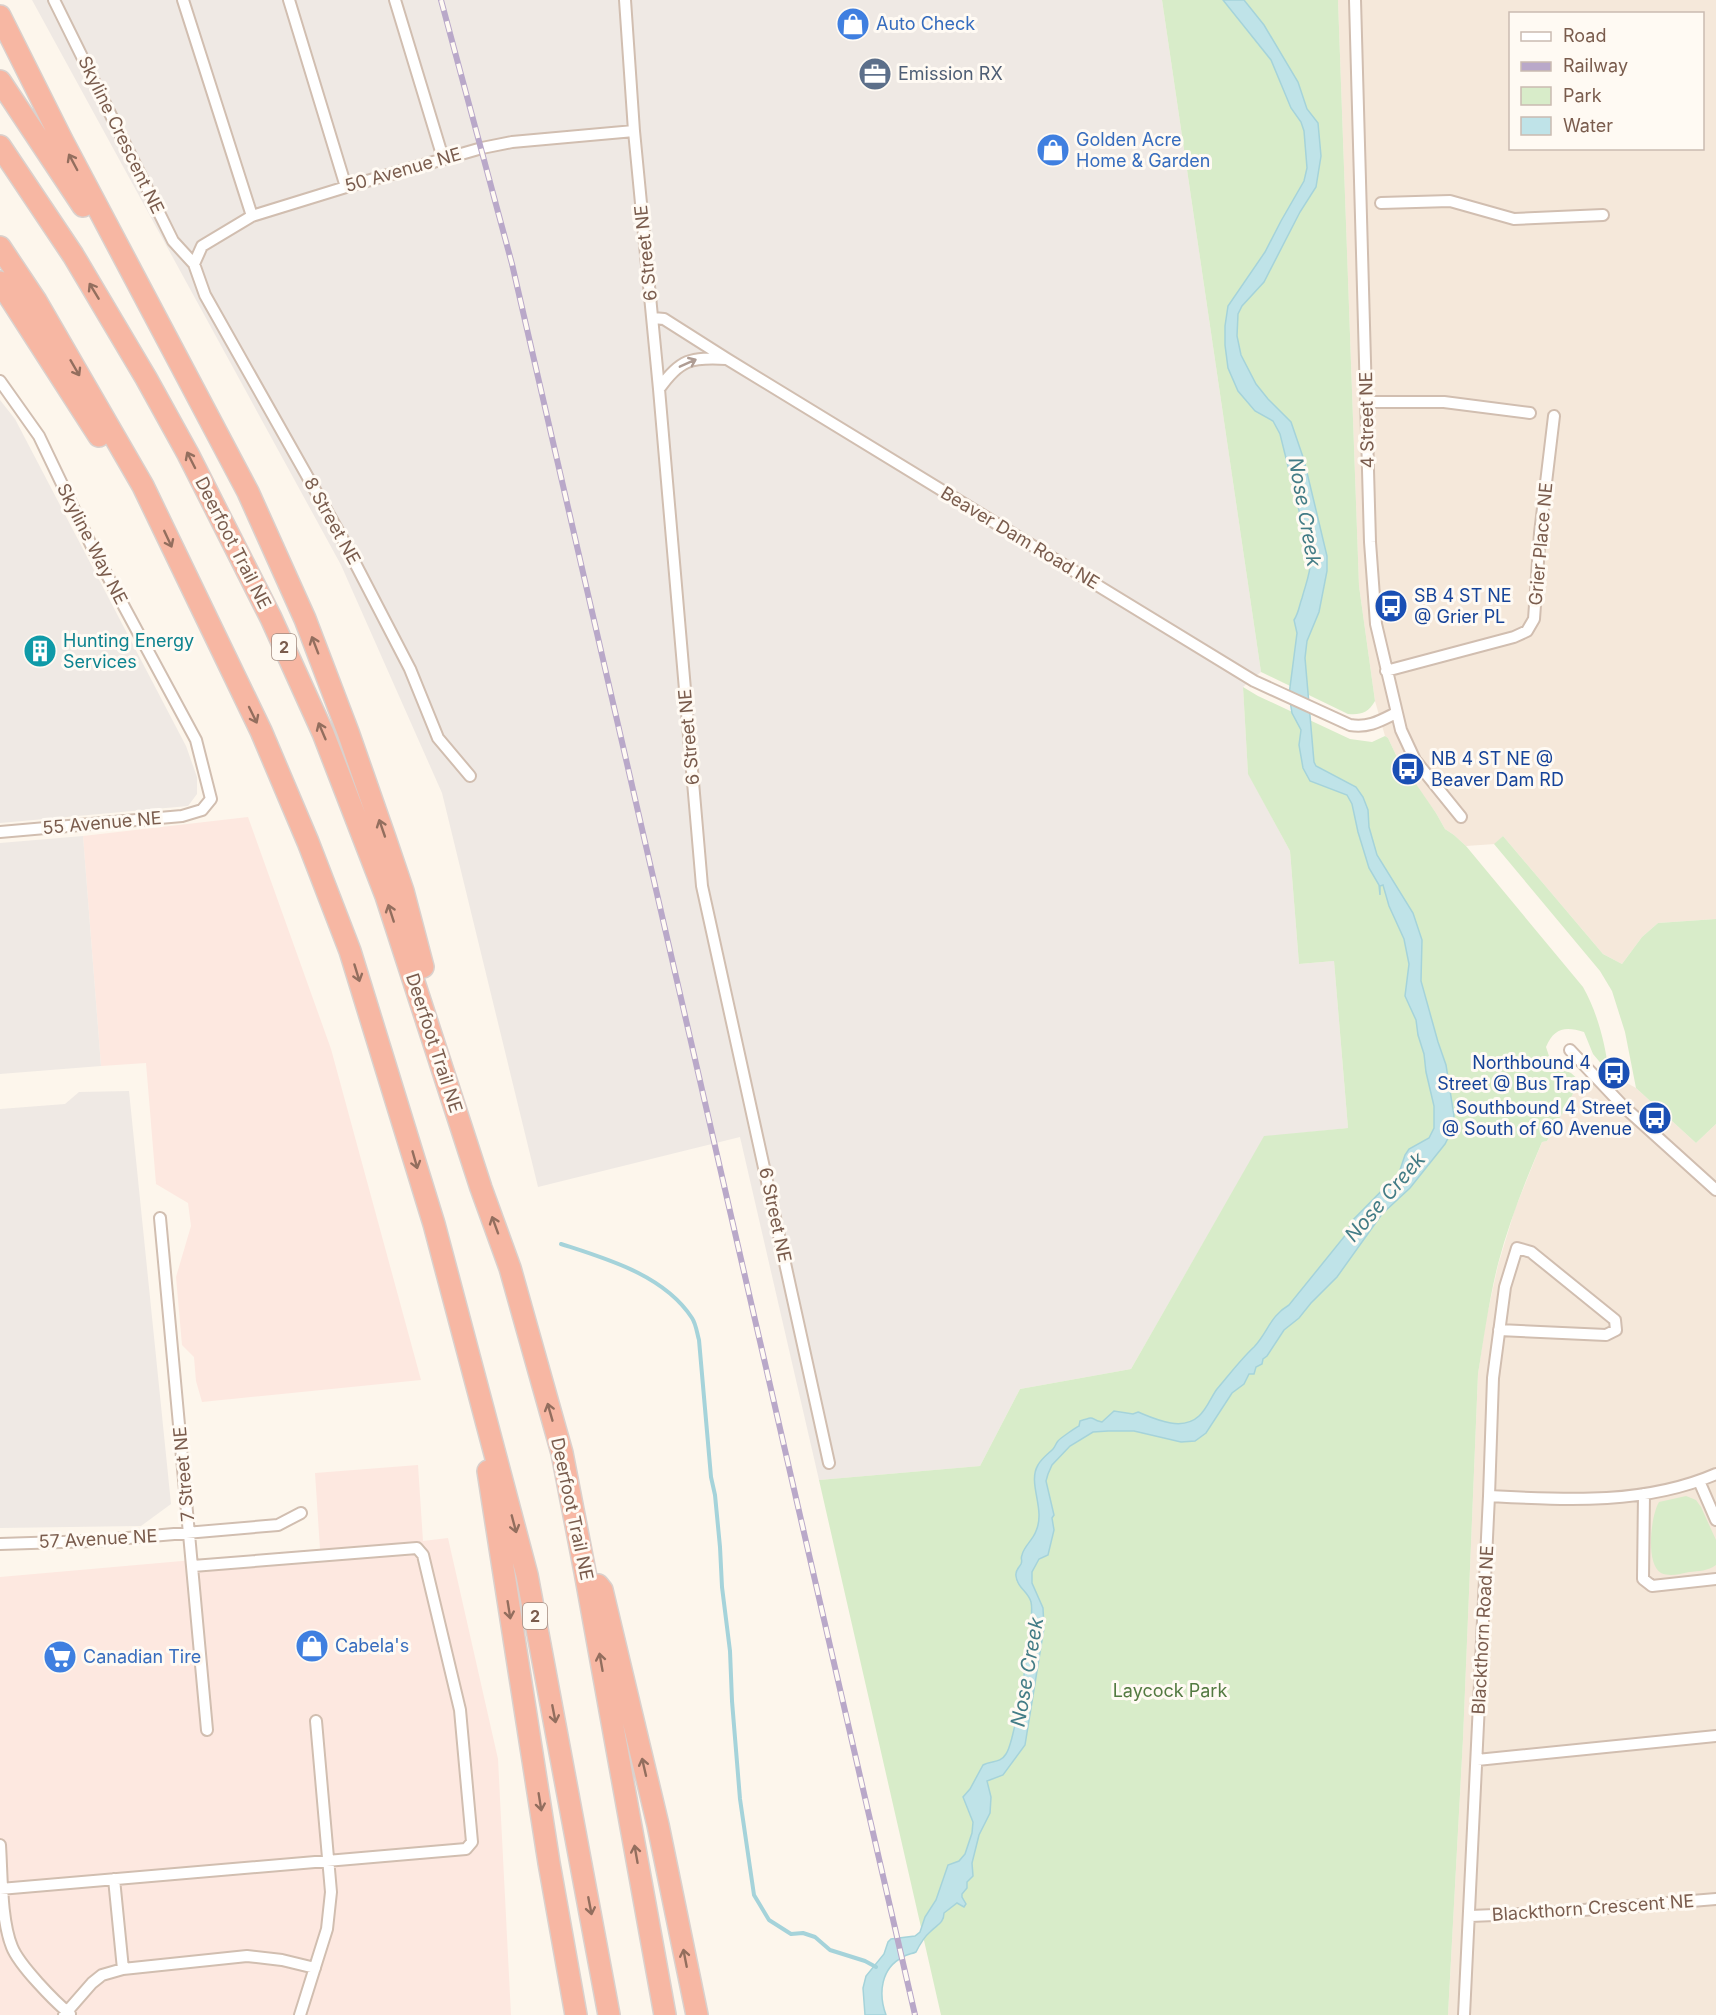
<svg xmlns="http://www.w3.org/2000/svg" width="1716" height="2015" font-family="Inter,sans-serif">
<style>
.residential{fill:#f5e8da;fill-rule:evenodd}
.commercial{fill:#fde8e0}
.industrial{fill:#efe9e4}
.green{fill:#d8ecc9}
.water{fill:#bfe3e8;stroke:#a5d3da;stroke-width:1.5}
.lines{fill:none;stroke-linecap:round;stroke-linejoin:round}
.stream{stroke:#a5d3da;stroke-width:4}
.street-casing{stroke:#d1beb0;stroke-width:14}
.highway-casing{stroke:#dad1cd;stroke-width:24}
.street{stroke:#fff;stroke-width:10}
.highway{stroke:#f7b7a3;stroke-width:21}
.rail-casing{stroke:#b9a8c9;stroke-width:6}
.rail{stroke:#fffaf3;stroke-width:4;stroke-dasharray:11;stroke-linecap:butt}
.oneway{stroke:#936e5e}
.oneway2{stroke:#af9d94}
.labels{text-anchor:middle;stroke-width:6;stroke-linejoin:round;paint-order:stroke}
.shield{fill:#fffaf3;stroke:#a28b7f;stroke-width:1.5}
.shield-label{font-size:16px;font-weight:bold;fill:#7a5c4d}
.shop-label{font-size:18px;fill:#366cbe;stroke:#fffaf3;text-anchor:start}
.service-label{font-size:18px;fill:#4e5e75;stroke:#fffaf3;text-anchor:start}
.street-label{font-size:18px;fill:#7a5c4d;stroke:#fffaf3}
.transit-label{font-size:18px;fill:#164399;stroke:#fffaf3;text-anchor:start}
.culture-label{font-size:18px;fill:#0d838f;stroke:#fffaf3;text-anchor:start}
.park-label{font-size:18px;fill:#537a41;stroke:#fffaf3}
.water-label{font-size:20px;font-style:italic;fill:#437c86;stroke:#fffaf3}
</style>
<rect width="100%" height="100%" fill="#fdf6ec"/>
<!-- residential -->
<path class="residential" d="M 1338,0 L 1716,0 L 1716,919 L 1658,923 L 1642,937 L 1622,964 L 1603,954 L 1503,836 L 1495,844 L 1466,846 L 1454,835 L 1445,829 L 1436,813 L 1407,773 L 1396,755 L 1388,738 L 1385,736 L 1375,701 L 1359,586 ZM 1510,14 L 1702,14 L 1702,148 L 1510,148 Z
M 1609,1073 L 1636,1088 L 1696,1143 L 1716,1124 L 1716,2015 L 1448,2015 L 1463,1739 L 1478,1374 L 1486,1320 L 1498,1265 L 1515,1209 L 1542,1142 L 1547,1141 L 1580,1081 Z"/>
<!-- commercial -->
<path class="commercial" d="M 248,817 L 331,1049 L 421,1380 L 202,1402 L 196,1381 L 194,1357 L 182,1345 L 176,1277 L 191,1226 L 188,1203 L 156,1184 L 146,1063 L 101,1066 L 83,836 Z
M 418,1465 L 423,1541 L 448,1538 L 498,1759 L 511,2015 L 0,2015 L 0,1577 L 320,1549 L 315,1473 Z"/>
<!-- industrial -->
<path class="industrial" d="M 32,0 L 1162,0 L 1261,672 L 1243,687 L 1248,773 L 1290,851 L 1299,964 L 1334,961 L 1348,1128 L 1264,1137 L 1131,1369 L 1020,1389 L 980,1466 L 819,1480 L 740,1137 L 538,1187 L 442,793 L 341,565 Z
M 0,400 L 15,419 L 186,746 L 197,777 L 197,794 L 188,806 L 0,823 Z
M 83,836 L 101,1066 L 0,1074 L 0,843 Z
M 129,1091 L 171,1504 L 141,1526 L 0,1528 L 0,1109 L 65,1104 L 79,1092 Z"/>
<!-- green -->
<path class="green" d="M 1162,0 L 1338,0 L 1359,586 L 1375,701 C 1368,713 1361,715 1348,714 L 1261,672 Z
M 1243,687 L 1258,696 L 1350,739 L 1372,742 L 1385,736 L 1388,738 L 1396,755 L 1436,813 L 1445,829 L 1454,835 L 1466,846 L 1583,987 C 1598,1014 1605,1043 1609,1073 L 1593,1054 L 1584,1032 C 1565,1026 1554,1028 1546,1047 L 1552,1065 L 1571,1073 L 1580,1081 L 1547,1141 L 1542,1142 C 1525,1182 1509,1222 1498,1264 C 1489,1300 1484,1337 1478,1374 L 1463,1739 L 1448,2015 L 941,2015 L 819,1480 L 980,1466 L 1020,1389 L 1131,1369 L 1264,1136 L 1348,1128 L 1334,961 L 1299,964 L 1290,851 L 1248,774 Z
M 1503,836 L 1603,954 L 1622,964 L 1642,937 L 1658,923 L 1716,919 L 1716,1124 L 1696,1143 L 1636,1088 L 1625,1032 L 1612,991 L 1600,971 L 1494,844 Z
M 1686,1496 L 1696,1500 L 1701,1507 L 1716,1540 L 1716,1565 C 1708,1571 1699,1571 1689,1572 C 1680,1574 1670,1577 1661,1573 C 1645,1564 1651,1515 1659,1502 Z"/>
<!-- water -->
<path class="water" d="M 1223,0 L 1244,0 L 1264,25 L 1298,82 L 1307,109 L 1318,123 L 1321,156 L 1316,187 L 1300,212 L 1264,282 L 1242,306 L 1238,314 L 1237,336 L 1241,355 L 1256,384 L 1268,399 L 1291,422 L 1304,460 L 1327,556 L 1327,571 L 1319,612 L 1307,641 L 1305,658 L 1314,762 L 1316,766 L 1356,787 L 1363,797 L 1368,810 L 1369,827 L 1377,855 L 1413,913 L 1422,940 L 1421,981 L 1438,1042 L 1446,1065 L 1454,1116 L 1452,1130 L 1445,1144 L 1410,1188 L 1382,1214 L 1337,1277 L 1311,1303 L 1299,1318 L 1284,1330 L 1267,1356 L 1263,1359 L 1262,1364 L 1256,1367 L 1254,1374 L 1249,1374 L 1244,1384 L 1232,1393 L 1206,1433 L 1195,1441 L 1181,1442 L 1134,1431 L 1108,1431 L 1093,1432 L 1070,1446 L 1052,1465 L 1048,1474 L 1046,1481 L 1054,1515 L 1052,1518 L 1054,1530 L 1048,1555 L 1039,1559 L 1032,1572 L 1032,1583 L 1043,1608 L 1044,1628 L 1025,1745 L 1003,1775 L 987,1781 L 991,1797 L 990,1813 L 979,1835 L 972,1863 L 973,1876 L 967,1882 L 967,1888 L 962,1894 L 962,1897 L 966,1904 L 964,1907 L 957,1903 L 944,1913 C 944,1923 937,1925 930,1932 C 924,1937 920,1944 916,1952 C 912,1954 907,1954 903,1957 C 881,1968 878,1993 886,2015 L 865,2015 L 863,1988 L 866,1976 L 884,1954 L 888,1942 L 891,1939 L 915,1936 L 920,1932 L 925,1917 L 936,1900 L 948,1865 L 959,1861 L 965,1854 L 972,1833 L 973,1822 L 963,1797 L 970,1789 L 983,1765 C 991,1760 1000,1764 1006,1754 C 1015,1741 1035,1618 1031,1602 C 1028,1591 1017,1588 1016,1576 C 1015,1570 1019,1568 1021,1564 C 1023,1559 1020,1560 1022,1555 C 1024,1546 1033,1540 1036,1531 C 1046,1509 1027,1483 1038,1465 C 1041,1459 1049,1453 1053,1449 C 1055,1447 1056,1443 1058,1441 C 1059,1439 1078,1426 1079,1426 L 1080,1421 C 1098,1415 1088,1419 1102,1422 L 1114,1411 L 1133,1414 L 1138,1412 C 1155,1419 1182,1432 1199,1416 C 1207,1409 1211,1397 1217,1389 C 1229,1375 1241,1359 1254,1347 C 1268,1332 1270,1316 1289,1305 L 1348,1232 L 1351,1222 L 1399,1173 L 1405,1155 L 1409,1149 L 1429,1138 L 1434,1128 L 1434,1106 L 1426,1072 L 1424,1054 L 1418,1035 L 1416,1020 L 1405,996 L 1409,964 L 1404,939 L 1389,906 L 1383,885 L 1380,886 L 1380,895 L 1379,885 L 1369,868 L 1358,832 L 1352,804 L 1347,795 L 1310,781 L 1303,768 L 1299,745 L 1301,730 L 1292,713 L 1289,695 L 1297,633 L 1294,620 C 1299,612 1299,606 1302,598 C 1306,583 1310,575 1311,559 L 1280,434 L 1273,421 L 1255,411 L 1238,391 L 1228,368 L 1225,345 L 1225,326 L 1228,306 L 1265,252 L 1281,221 L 1304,181 L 1307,168 L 1304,131 L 1301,122 L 1291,108 L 1271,60 Z"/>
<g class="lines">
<!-- stream -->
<path class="stream" d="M 561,1244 C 607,1259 664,1275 692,1318 C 696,1324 697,1333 699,1340 L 711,1477 L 715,1495 L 720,1547 L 722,1587 L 730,1651 L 732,1701 L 740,1799 L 754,1895 L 769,1920 L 791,1934 L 803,1933 L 815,1937 L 830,1950 L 865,1961 L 876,1967"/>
<!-- street casing -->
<g class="street-casing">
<path id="street" d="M 54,0 L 173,241 L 194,264 L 205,295 L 341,536 L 410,669 L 438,738 L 470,776
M 183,0 L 252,216
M 289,0 L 346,187
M 395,0 L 443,158
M 625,0 L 634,131 L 659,389 L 702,886 L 829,1463
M 1355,0 L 1370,542 L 1376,624 L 1401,730 L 1415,760 L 1461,817
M 1381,203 L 1450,201 L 1514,219 L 1603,215
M 194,264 L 202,246 L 252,216 L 346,187 L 482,148 L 512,142 L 634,131
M 653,318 L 664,319 L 727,359 L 1254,681 L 1350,725 C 1369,728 1380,721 1396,713
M 0,381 L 39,436 L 93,549 L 196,740 L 211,799 L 202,810 L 182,816 L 0,832
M 659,389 C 680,359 691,357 726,359
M 1367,402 L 1444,402 L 1530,413
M 1386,671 L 1514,637 L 1527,631 L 1534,619 L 1540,533 L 1554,416
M 1570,1050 L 1623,1106 L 1716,1190
M 160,1218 L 207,1730
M 1699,1481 L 1716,1520
M 1644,1494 L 1643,1579 L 1652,1586 L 1716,1579
M 1489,1496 C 1565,1500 1645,1505 1716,1474
M 0,1544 L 93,1541 L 278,1525 L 301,1513
M 1477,1760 L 1716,1736
M 0,1845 C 2,1875 1,1920 12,1947 C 19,1965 55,2002 70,2014
M 114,1879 L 123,1969
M 0,1889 L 466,1849 L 472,1842 L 460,1710 L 423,1555 L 417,1548 L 193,1566
M 1470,1916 L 1547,1913 L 1716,1899
M 64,2015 L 92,1983 L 102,1975 L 123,1969 L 247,1956 L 282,1960 L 315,1968
M 300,2015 L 327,1929 L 331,1892 L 316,1721
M 1464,2015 L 1489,1496 L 1493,1378 L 1505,1287 L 1517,1248 L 1531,1252 L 1615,1320 L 1616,1330 L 1606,1335 L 1499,1330"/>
</g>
<!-- highway casing -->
<g class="highway-casing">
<path id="highway" d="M 0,16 L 62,140 L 248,492 L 305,619 L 348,732 L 385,838 L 403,891 L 423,967
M 0,81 L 83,206
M 0,146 L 73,255 L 146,378 L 188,454 L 271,618 L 323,733 L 386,896 L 481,1188 L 510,1268 L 562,1453 L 585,1572 L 665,2015
M 0,247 L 36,301 L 143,486 L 261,731 L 308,842 L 350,951 L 434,1224 L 527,1575 L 609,2015
M 0,282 L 99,436
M 488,1471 L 549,1863 L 576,2015
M 598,1585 L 602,1590 L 658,1825 L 697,2015"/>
</g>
<!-- street -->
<use href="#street" class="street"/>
<!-- highway -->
<use href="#highway" class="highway"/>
<!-- rail casing -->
<g class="rail-casing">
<path id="rail" d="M 441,0 L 512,264 L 915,2015"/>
</g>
<!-- rail -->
<use href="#rail" class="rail"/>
</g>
<!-- one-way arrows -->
<defs><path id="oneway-shaft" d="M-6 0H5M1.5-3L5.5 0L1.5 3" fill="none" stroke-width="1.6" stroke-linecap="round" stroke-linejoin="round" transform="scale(1.5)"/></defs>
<g class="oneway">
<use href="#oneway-shaft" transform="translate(73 162) rotate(-118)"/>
<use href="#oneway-shaft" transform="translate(94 291) rotate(-121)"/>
<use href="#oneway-shaft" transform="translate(75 368) rotate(60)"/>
<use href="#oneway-shaft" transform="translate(191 460) rotate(-117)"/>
<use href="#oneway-shaft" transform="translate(168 539) rotate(65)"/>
<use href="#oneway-shaft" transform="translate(315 645) rotate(-111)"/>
<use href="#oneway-shaft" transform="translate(253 715) rotate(64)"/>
<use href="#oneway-shaft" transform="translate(322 731) rotate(-113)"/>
<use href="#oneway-shaft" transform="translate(382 828) rotate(-109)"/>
<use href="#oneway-shaft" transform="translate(391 913) rotate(-108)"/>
<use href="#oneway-shaft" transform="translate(357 973) rotate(73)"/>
<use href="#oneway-shaft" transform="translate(415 1160) rotate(74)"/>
<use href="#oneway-shaft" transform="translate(495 1225) rotate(-110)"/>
<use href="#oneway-shaft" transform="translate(550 1412) rotate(-106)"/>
<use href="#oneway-shaft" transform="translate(514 1524) rotate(75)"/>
<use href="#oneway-shaft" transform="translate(509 1610) rotate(81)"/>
<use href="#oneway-shaft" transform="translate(601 1662) rotate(-100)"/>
<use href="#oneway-shaft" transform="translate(554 1714) rotate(79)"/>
<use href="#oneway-shaft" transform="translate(644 1767) rotate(-103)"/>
<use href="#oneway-shaft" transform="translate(540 1802) rotate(81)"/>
<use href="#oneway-shaft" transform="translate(636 1854) rotate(-100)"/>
<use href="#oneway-shaft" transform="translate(590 1906) rotate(79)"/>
<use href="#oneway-shaft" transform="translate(685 1958) rotate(-101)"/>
</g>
<use class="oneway2" href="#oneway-shaft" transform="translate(688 363) rotate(-24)"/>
<!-- icons -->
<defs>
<g id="shop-disc" transform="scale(1.725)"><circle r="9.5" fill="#3f7fe0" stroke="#fffaf3"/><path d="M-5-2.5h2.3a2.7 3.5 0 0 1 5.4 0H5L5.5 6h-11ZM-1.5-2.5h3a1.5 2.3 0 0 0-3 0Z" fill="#fff"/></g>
<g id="office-disc" transform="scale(1.725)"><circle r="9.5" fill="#5c6f8a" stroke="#fffaf3"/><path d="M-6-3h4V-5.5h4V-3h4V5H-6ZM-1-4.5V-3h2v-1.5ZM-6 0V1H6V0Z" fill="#fff"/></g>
<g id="bus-disc" transform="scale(1.725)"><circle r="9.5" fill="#1a4fb4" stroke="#fffaf3"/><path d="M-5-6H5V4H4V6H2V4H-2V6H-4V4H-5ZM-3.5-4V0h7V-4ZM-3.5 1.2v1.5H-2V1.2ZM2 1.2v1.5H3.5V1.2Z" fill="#fff"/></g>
<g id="building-disc" transform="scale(1.725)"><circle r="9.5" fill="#0f9aa8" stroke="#fffaf3"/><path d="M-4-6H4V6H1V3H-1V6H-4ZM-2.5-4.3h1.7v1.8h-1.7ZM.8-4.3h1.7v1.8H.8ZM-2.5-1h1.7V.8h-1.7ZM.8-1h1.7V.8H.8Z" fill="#fff"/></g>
<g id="supermarket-disc" transform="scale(1.725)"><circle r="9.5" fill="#3f7fe0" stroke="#fffaf3"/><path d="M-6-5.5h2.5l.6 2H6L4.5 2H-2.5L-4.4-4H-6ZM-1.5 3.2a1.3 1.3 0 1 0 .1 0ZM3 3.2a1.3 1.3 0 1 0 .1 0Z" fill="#fff"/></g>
</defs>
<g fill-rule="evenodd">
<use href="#shop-disc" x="853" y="24"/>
<use href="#office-disc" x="875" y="74"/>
<use href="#shop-disc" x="1053" y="150"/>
<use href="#bus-disc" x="1391" y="606"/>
<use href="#building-disc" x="40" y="651"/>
<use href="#bus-disc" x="1408" y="769"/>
<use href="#bus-disc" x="1614" y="1073"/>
<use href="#bus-disc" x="1655" y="1118"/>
<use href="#shop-disc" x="312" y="1646"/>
<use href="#supermarket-disc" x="60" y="1657"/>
</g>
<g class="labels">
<!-- shield labels -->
<g class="shield">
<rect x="272" y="634" width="24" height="26" rx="4.5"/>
<rect x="523" y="1603" width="24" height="26" rx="4.5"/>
</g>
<g class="shield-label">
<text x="284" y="653">2</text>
<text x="535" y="1622">2</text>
</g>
<!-- shop labels -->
<g class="shop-label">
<text x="876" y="30">Auto Check</text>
<text x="1076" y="146">Golden Acre<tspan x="1076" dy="21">Home &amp; Garden</tspan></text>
<text x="335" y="1652">Cabela's</text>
<text x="83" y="1663">Canadian Tire</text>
</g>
<!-- service labels -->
<g class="service-label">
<text x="898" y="80">Emission RX</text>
</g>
<!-- street labels -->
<g class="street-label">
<text transform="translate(121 135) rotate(64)" y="6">Skyline Crescent NE</text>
<text transform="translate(403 170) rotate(-16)" y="6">50 Avenue NE</text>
<text transform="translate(646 253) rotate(-96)" y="6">6 Street NE</text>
<text transform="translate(1367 420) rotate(-91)" y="6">4 Street NE</text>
<text transform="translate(332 521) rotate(61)" y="6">8 Street NE</text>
<text transform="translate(1020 538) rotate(31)" y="6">Beaver Dam Road NE</text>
<text transform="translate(233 543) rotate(63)" y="6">Deerfoot Trail NE</text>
<text transform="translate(92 544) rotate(63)" y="6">Skyline Way NE</text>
<text transform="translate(1541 544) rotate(-85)" y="6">Grier Place NE</text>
<text transform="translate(689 737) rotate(-95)" y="6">6 Street NE</text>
<text transform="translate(102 823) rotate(-5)" y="6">55 Avenue NE</text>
<text transform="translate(434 1043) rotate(72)" y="6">Deerfoot Trail NE</text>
<text transform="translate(775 1215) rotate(78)" y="6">6 Street NE</text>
<text transform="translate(184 1474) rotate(-95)" y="6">7 Street NE</text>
<text transform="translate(572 1509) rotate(78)" y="6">Deerfoot Trail NE</text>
<text transform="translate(98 1539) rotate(-3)" y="6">57 Avenue NE</text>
<text transform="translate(1483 1630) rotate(-87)" y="6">Blackthorn Road NE</text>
<text transform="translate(1593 1908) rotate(-4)" y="6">Blackthorn Crescent NE</text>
</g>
<!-- transit labels -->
<g class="transit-label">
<text x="1414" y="602">SB 4 ST NE<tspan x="1414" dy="21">@ Grier PL</tspan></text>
<text x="1431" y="765">NB 4 ST NE @<tspan x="1431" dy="21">Beaver Dam RD</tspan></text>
<text x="1591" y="1069" text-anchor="end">Northbound 4<tspan x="1591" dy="21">Street @ Bus Trap</tspan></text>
<text x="1632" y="1114" text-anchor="end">Southbound 4 Street<tspan x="1632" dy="21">@ South of 60 Avenue</tspan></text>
</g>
<!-- culture labels -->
<g class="culture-label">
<text x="63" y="647">Hunting Energy<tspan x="63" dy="21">Services</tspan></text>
</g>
<!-- park labels -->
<g class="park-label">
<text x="1170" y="1697">Laycock Park</text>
</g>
<!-- water labels -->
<g class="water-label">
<text transform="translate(1305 512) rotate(80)" y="7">Nose Creek</text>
<text transform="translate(1385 1197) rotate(-49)" y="7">Nose Creek</text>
<text transform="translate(1027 1672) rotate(-80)" y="7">Nose Creek</text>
</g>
</g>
<!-- legend -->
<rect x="1509" y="12" width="195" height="138" fill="#fffaf3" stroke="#cabbb1" stroke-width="1.5"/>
<rect x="1521" y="32" width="30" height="9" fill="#ffffff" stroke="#cabbb1" stroke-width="1.5"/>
<text x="1563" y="42" font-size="18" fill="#7a5c4d">Road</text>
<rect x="1521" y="62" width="30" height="9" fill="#b9a8c9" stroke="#cabbb1" stroke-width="1.5"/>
<text x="1563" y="72" font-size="18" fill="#7a5c4d">Railway</text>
<rect x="1521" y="87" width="30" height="18" fill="#d8ecc9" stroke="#cabbb1" stroke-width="1.5"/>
<text x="1563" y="102" font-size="18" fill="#7a5c4d">Park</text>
<rect x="1521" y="117" width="30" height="18" fill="#bfe3e8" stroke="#cabbb1" stroke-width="1.5"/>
<text x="1563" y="132" font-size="18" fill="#7a5c4d">Water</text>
</svg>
